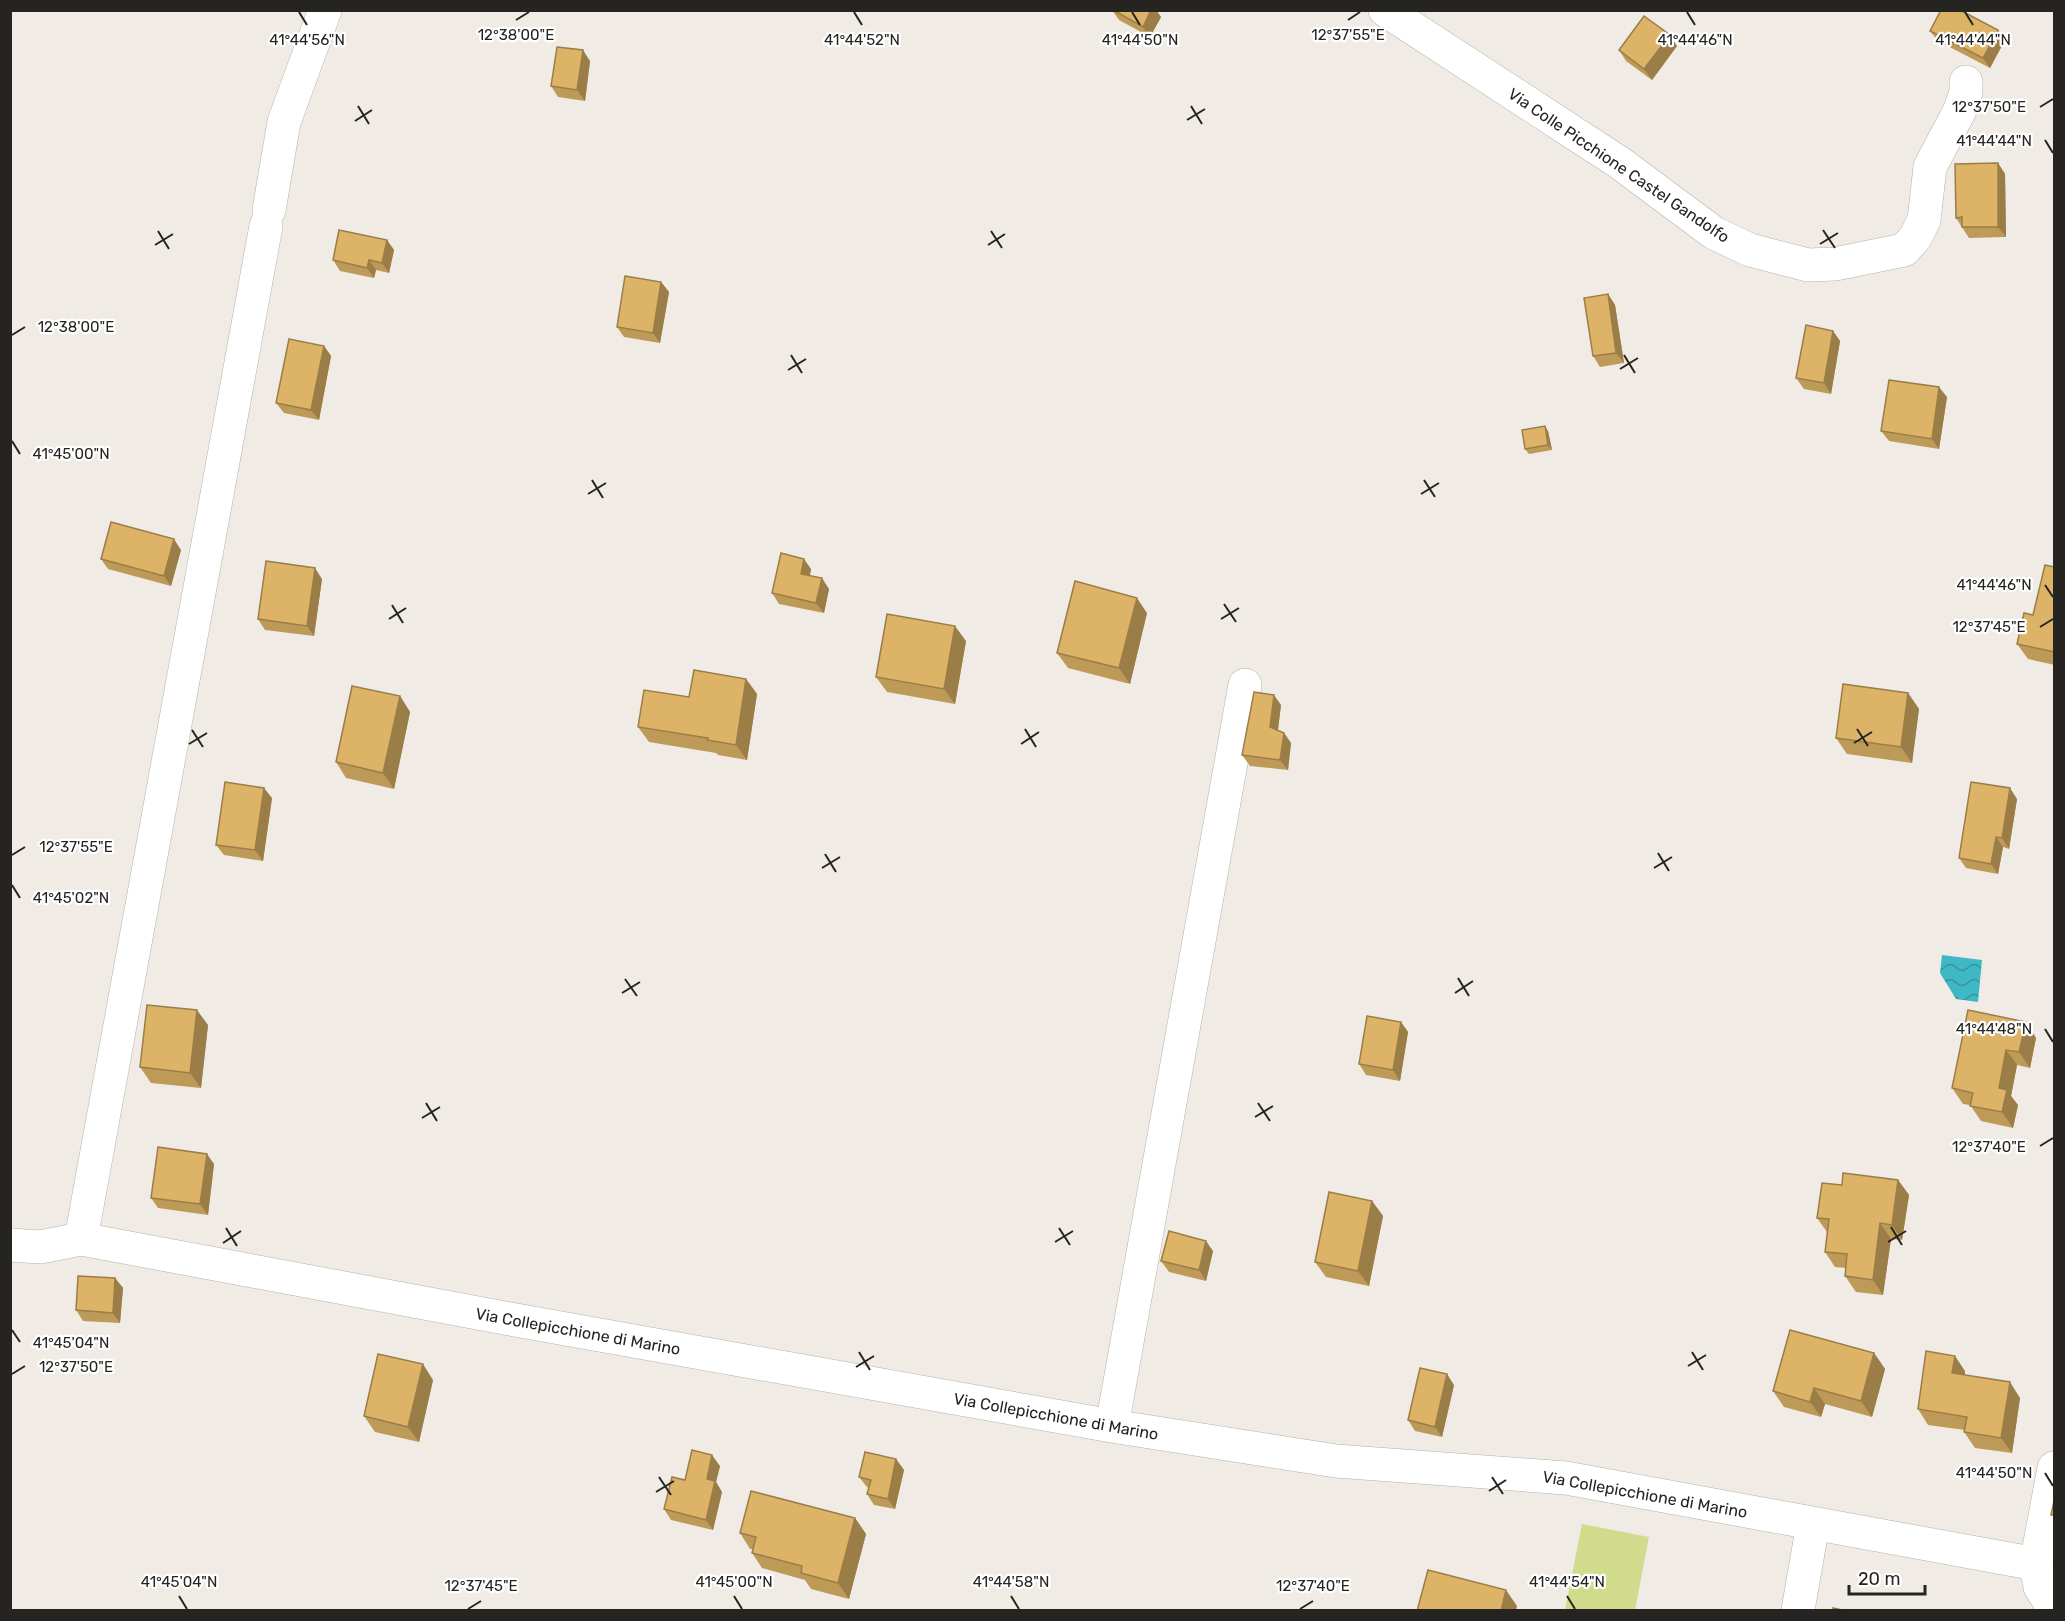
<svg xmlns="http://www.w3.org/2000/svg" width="2065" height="1621" font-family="Rubik,sans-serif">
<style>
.green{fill:#d0db8c}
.water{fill:url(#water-waves)}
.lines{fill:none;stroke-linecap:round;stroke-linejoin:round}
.minor-casing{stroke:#b5b0a9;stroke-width:34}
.minor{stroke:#fff;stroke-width:33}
.wall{fill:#be9a59}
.shaded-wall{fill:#9b7d48}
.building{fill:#ddb367;stroke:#9b7d48;stroke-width:1.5}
.ticks{fill:none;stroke:#252421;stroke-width:2}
.labels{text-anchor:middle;stroke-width:4.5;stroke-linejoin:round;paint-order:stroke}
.street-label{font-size:16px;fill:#252421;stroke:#fff}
.ticks-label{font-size:15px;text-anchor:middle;fill:#252421;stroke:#fff;stroke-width:4.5;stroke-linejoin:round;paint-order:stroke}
</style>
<defs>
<pattern id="water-waves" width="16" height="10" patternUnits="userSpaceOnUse" patternTransform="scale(1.5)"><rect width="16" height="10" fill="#3eb8c5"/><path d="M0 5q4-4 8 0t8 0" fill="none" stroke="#3495a0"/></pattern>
</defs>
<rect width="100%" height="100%" fill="#f0ece5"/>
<!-- green -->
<path class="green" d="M 1582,1524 L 1649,1537 L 1635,1610 L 1565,1610 Z"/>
<!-- water -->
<path class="water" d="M 1942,955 L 1982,960 L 1978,1002 L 1956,999 L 1940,973 Z"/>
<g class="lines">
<!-- minor casing -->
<g class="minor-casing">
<path id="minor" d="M 1385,10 L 1620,163 L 1714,233 L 1750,250 L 1808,265 L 1835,264 L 1904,250 L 1915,238 L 1924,220 L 1930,167 L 1960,110 L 1966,92 L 1966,82
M 269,210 L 284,122 L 325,10
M 81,1239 L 266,226
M 10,1245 L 40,1247 L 81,1239 L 510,1319 L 1112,1426 L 1336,1461 L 1566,1478 L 2036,1564
M 1112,1426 L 1245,685
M 2054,1468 L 2036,1564 L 2040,1587 L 2054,1609
M 1798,1610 L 1813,1524"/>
</g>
<!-- minor -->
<use href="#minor" class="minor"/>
</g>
<!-- wall -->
<path class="wall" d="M 1112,10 L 1156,10 L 1161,17 L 1150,37 L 1119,20 Z
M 1930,31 L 2005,40 L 1990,68 L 1938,41 Z
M 1677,46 L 1652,80 L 1626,61 L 1619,50 Z
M 590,61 L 585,101 L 558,97 L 551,86 Z
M 1998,163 L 2005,174 L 2006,237 L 1969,238 L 1956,218 Z
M 387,240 L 394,250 L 389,273 L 376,270 L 374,278 L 340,271 L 333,260 Z
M 661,282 L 669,292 L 660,343 L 624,337 L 617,327 Z
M 1608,294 L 1615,305 L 1624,363 L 1600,367 L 1593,356 Z
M 1833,331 L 1840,341 L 1831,394 L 1804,389 L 1796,378 Z
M 324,346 L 331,356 L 319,420 L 284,413 L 276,403 Z
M 1947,397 L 1939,449 L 1889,441 L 1881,431 Z
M 1548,431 L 1552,450 L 1529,454 L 1525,449 Z
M 181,550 L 171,586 L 108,569 L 101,559 Z
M 2055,567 L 2055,665 L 2028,659 L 2017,644 L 2033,615 Z
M 811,569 L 810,576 L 829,589 L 824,613 L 779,604 L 772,593 Z
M 322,579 L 314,636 L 265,630 L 258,619 Z
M 1147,613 L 1130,684 L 1068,668 L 1057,653 Z
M 966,641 L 955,704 L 887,692 L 876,677 Z
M 746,679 L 757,694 L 747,760 L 718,755 L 716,753 L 649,742 L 638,727 Z
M 1908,693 L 1919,709 L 1912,763 L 1847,754 L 1836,738 Z
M 400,696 L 410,712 L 394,789 L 346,778 L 336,762 Z
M 1281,705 L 1278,730 L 1284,733 L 1291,743 L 1288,770 L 1250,766 L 1242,755 Z
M 272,798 L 263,861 L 224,855 L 216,845 Z
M 2017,799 L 2009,849 L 2003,847 L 1998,874 L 1966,868 L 1959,858 Z
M 1401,1022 L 1408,1032 L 1400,1081 L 1366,1075 L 1359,1064 Z
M 2026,1022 L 2036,1038 L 2030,1068 L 2017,1065 L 2011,1096 L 2018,1105 L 2013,1128 L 1981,1121 L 1970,1105 L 1963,1104 L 1952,1088 Z
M 208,1025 L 201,1088 L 151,1083 L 140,1067 Z
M 214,1164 L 208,1215 L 158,1208 L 151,1198 Z
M 1898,1180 L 1909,1195 L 1902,1240 L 1891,1239 L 1883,1295 L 1856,1292 L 1845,1276 L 1846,1268 L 1835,1267 L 1825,1252 L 1827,1232 L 1817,1218 L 1842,1185 Z
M 1372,1201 L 1383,1216 L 1369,1286 L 1326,1277 L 1315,1262 Z
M 1213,1251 L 1206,1281 L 1169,1272 L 1161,1261 Z
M 115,1278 L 123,1288 L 120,1323 L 83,1321 L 76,1310 Z
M 1874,1353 L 1885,1369 L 1872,1417 L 1825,1404 L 1821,1417 L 1784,1407 L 1773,1391 Z
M 1965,1371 L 1965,1375 L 2020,1398 L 2012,1453 L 1975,1448 L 1964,1432 L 1965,1430 L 1928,1425 L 1918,1409 Z
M 433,1380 L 419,1442 L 375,1432 L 364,1416 Z
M 1454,1385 L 1442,1437 L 1415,1431 L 1408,1420 Z
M 896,1459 L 904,1470 L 895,1509 L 874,1505 L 867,1494 L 869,1488 L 867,1487 L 859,1477 Z
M 720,1466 L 716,1482 L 722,1492 L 713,1530 L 671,1520 L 664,1509 L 685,1480 Z
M 855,1518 L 866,1534 L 849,1599 L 811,1589 L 805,1580 L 762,1568 L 752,1553 L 753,1549 L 750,1549 L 740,1533 Z"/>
<!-- shaded-wall -->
<path class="shaded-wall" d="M 1151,10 L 1156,10 L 1161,17 L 1150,37 L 1143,27 Z
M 1998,30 L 2005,40 L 1990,68 L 1983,58 Z
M 1670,35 L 1677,46 L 1652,80 L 1644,69 Z
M 583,50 L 590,61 L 585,101 L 577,90 Z
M 1998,163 L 2005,174 L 2006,237 L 1998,227 Z
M 387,240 L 394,250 L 389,273 L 382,263 Z
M 369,260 L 376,270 L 374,278 L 367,268 Z
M 661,282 L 669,292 L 660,343 L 653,333 Z
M 1608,294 L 1615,305 L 1624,363 L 1616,353 Z
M 1833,331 L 1840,341 L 1831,394 L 1824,383 Z
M 324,346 L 331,356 L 319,420 L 311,410 Z
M 1939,387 L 1947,397 L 1939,449 L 1932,439 Z
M 1545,426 L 1548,431 L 1552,450 L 1548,445 Z
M 174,539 L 181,550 L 171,586 L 164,576 Z
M 804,559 L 811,569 L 808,584 L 801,574 Z
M 315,568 L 322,579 L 314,636 L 307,626 Z
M 822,578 L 829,589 L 824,613 L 816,603 Z
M 1137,598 L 1147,613 L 1130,684 L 1119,668 Z
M 955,626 L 966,641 L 955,704 L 944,689 Z
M 746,679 L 757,694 L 747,760 L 736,745 Z
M 1908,693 L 1919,709 L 1912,763 L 1901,747 Z
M 1274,695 L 1281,705 L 1277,737 L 1270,727 Z
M 400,696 L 410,712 L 394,789 L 383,773 Z
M 1284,733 L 1291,743 L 1288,770 L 1280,760 Z
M 264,788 L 272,798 L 263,861 L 255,850 Z
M 2010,788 L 2017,799 L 2009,849 L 2002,838 Z
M 1996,837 L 2003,847 L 1998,874 L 1991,864 Z
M 197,1010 L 208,1025 L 201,1088 L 190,1073 Z
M 1401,1022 L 1408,1032 L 1400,1081 L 1393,1070 Z
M 2026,1022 L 2036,1038 L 2030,1068 L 2019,1052 Z
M 2006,1050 L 2017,1065 L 2011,1096 L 2018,1105 L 2013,1128 L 2002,1112 L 1999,1088 Z
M 207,1154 L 214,1164 L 208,1215 L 200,1204 Z
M 1898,1180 L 1909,1195 L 1902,1240 L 1892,1225 Z
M 1372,1201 L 1383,1216 L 1369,1286 L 1358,1271 Z
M 1880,1223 L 1891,1239 L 1883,1295 L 1873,1280 Z
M 1206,1241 L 1213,1251 L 1206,1281 L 1199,1270 Z
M 115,1278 L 123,1288 L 120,1323 L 113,1313 Z
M 1874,1353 L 1885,1369 L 1872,1417 L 1861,1401 Z
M 1955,1356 L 1965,1371 L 1963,1388 L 1952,1373 Z
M 423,1364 L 433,1380 L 419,1442 L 408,1427 Z
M 1447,1374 L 1454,1385 L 1442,1437 L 1435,1427 Z
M 2010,1382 L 2020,1398 L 2012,1453 L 2001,1438 Z
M 1814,1388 L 1825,1404 L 1821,1417 L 1810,1402 Z
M 712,1455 L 720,1466 L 716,1482 L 722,1492 L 713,1530 L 706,1520 L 707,1479 Z
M 896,1459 L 904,1470 L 895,1509 L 888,1499 Z
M 855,1518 L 866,1534 L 849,1599 L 838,1583 Z
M 1506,1590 L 1517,1606 L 1516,1611 L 1501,1611 Z"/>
<!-- building -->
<path class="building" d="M 1113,10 L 1151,10 L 1143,27 Z
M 1941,10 L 1960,10 L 1998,30 L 1983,58 L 1930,31 Z
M 1644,16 L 1670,35 L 1644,69 L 1619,50 Z
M 557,47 L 583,50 L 577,90 L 551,86 Z
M 1998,163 L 1998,227 L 1962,227 L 1962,217 L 1956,218 L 1955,164 Z
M 339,230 L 387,240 L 382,263 L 369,260 L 367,268 L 333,260 Z
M 625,276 L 661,282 L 653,333 L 617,327 Z
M 1608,294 L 1616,353 L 1593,356 L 1584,298 Z
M 1806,325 L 1833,331 L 1824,383 L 1796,378 Z
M 289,339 L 324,346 L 311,410 L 276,403 Z
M 1889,380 L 1939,387 L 1932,439 L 1881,431 Z
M 1545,426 L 1548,445 L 1525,449 L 1522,430 Z
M 111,522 L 174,539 L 164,576 L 101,559 Z
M 781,553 L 804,559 L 801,574 L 822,578 L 816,603 L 772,593 Z
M 266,561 L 315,568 L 307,626 L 258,619 Z
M 2045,565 L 2055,567 L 2055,652 L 2017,644 L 2024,613 L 2033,615 Z
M 1075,581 L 1137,598 L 1119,668 L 1057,653 Z
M 887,614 L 955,626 L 944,689 L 876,677 Z
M 694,670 L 746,679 L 736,745 L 707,740 L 708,738 L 638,727 L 644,690 L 689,697 Z
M 1843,684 L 1908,693 L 1901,747 L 1836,738 Z
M 352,686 L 400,696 L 383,773 L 336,762 Z
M 1254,692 L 1274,695 L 1270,727 L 1284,733 L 1280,760 L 1242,755 Z
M 225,782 L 264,788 L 255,850 L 216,845 Z
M 1971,782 L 2010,788 L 2002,838 L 1996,837 L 1991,864 L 1959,858 Z
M 147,1005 L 197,1010 L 190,1073 L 140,1067 Z
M 1968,1010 L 2026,1022 L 2019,1052 L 2006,1050 L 1999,1088 L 2007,1090 L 2002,1112 L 1970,1106 L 1973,1093 L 1952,1088 Z
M 1367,1016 L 1401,1022 L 1393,1070 L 1359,1064 Z
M 158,1147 L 207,1154 L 200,1204 L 151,1198 Z
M 1843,1173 L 1898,1180 L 1892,1225 L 1880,1223 L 1873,1280 L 1845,1276 L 1847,1254 L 1825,1252 L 1829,1219 L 1817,1218 L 1822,1183 L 1842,1185 Z
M 1329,1192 L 1372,1201 L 1358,1271 L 1315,1262 Z
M 1169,1231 L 1206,1241 L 1199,1270 L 1161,1261 Z
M 78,1276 L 115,1278 L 113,1313 L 76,1310 Z
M 1790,1330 L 1874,1353 L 1861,1401 L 1814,1388 L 1810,1402 L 1773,1391 Z
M 1926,1351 L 1955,1356 L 1952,1373 L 2010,1382 L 2001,1438 L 1964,1432 L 1967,1417 L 1918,1409 Z
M 378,1354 L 423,1364 L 408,1427 L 364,1416 Z
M 1420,1368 L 1447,1374 L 1435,1427 L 1408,1420 Z
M 692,1450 L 712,1455 L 707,1479 L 715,1481 L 706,1520 L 664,1509 L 672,1477 L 685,1480 Z
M 865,1452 L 896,1459 L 888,1499 L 867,1494 L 871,1480 L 859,1477 Z
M 751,1491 L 855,1518 L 838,1583 L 801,1573 L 802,1566 L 752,1553 L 756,1537 L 740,1533 Z
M 2055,1496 L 2055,1515 L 2051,1515 Z
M 1428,1570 L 1506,1590 L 1501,1611 L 1417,1611 Z
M 1833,1608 L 1847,1611 L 1833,1611 Z"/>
<!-- ticks -->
<path class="ticks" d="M 299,12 L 307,25M 854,12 L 862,25M 1132,12 L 1140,25M 1687,12 L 1695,25M 1965,12 L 1973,25M 516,20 L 529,12M 1348,20 L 1360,12M 358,106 L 369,124M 1191,106 L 1202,124M 2040,107 L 2053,99M 1187,120 L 1205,109M 355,121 L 372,110M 2045,140 L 2053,153M 1823,230 L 1835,248M 158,231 L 169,249M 991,231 L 1002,248M 1820,244 L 1838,233M 155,245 L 173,234M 988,245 L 1005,234M 12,335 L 25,327M 791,355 L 802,373M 1624,355 L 1635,373M 1620,369 L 1638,358M 788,370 L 806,359M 12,441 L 20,454M 592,480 L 603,498M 1424,480 L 1435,497M 588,494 L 606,483M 1421,494 L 1439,483M 2045,585 L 2053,597M 1224,604 L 1236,622M 392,605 L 403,623M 389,619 L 406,608M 1221,619 L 1239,608M 2040,627 L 2053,619M 1025,729 L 1036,747M 1857,729 L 1868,746M 192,730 L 203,747M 1854,743 L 1872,732M 189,744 L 207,733M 1021,744 L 1039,732M 1658,853 L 1669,871M 825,854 L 836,872M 12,855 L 25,847M 822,868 L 840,857M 1654,868 L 1672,857M 12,885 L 20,898M 1458,978 L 1469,996M 625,979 L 637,996M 622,993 L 640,982M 1455,993 L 1473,981M 2045,1029 L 2053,1042M 426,1103 L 437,1121M 1258,1103 L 1270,1121M 1255,1117 L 1273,1106M 422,1118 L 440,1107M 2040,1146 L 2053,1138M 1891,1227 L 1902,1245M 226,1228 L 237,1246M 1059,1228 L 1070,1245M 1055,1242 L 1073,1231M 1888,1242 L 1906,1231M 223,1243 L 241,1231M 12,1330 L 20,1342M 859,1352 L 870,1370M 1692,1352 L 1703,1370M 1688,1366 L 1706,1355M 856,1367 L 874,1356M 12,1374 L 25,1366M 2045,1473 L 2053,1486M 659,1477 L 671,1495M 1492,1477 L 1503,1494M 1489,1491 L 1506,1480M 656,1492 L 674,1481M 179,1596 L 187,1609M 734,1596 L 742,1609M 1011,1596 L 1019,1609M 1567,1596 L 1575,1609M 468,1609 L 481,1601M 1300,1609 L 1313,1601"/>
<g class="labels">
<!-- street labels -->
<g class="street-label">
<text transform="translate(1619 165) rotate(34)" y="6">Via Colle Picchione Castel Gandolfo</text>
<text transform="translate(578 1331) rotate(10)" y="6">Via Collepicchione di Marino</text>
<text transform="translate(1056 1416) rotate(10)" y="6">Via Collepicchione di Marino</text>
<text transform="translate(1645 1494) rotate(10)" y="6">Via Collepicchione di Marino</text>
</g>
</g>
<g class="ticks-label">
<text x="516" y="40">12°38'00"E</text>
<text x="1348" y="40">12°37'55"E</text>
<text x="1973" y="45">41°44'44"N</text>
<text x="307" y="45">41°44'56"N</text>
<text x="862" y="45">41°44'52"N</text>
<text x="1140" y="45">41°44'50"N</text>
<text x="1695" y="45">41°44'46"N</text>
<text x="1989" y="112">12°37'50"E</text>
<text x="1994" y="146">41°44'44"N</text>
<text x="76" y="332">12°38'00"E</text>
<text x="71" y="459">41°45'00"N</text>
<text x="1994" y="590">41°44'46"N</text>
<text x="1989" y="632">12°37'45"E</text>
<text x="76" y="852">12°37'55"E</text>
<text x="71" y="903">41°45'02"N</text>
<text x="1994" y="1034">41°44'48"N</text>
<text x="1989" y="1152">12°37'40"E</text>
<text x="71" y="1348">41°45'04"N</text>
<text x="76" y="1372">12°37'50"E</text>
<text x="1994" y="1478">41°44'50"N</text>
<text x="179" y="1587">41°45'04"N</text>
<text x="734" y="1587">41°45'00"N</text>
<text x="1011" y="1587">41°44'58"N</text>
<text x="1567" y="1587">41°44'54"N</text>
<text x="481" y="1591">12°37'45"E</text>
<text x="1313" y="1591">12°37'40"E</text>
</g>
<!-- border -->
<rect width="2065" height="1621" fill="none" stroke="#252421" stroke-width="24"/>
<!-- scale -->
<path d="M1849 1585v9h76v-9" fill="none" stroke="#252421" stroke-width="3"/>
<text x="1858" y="1585" font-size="18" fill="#252421" stroke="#ffffff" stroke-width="4.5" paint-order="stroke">20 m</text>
</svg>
